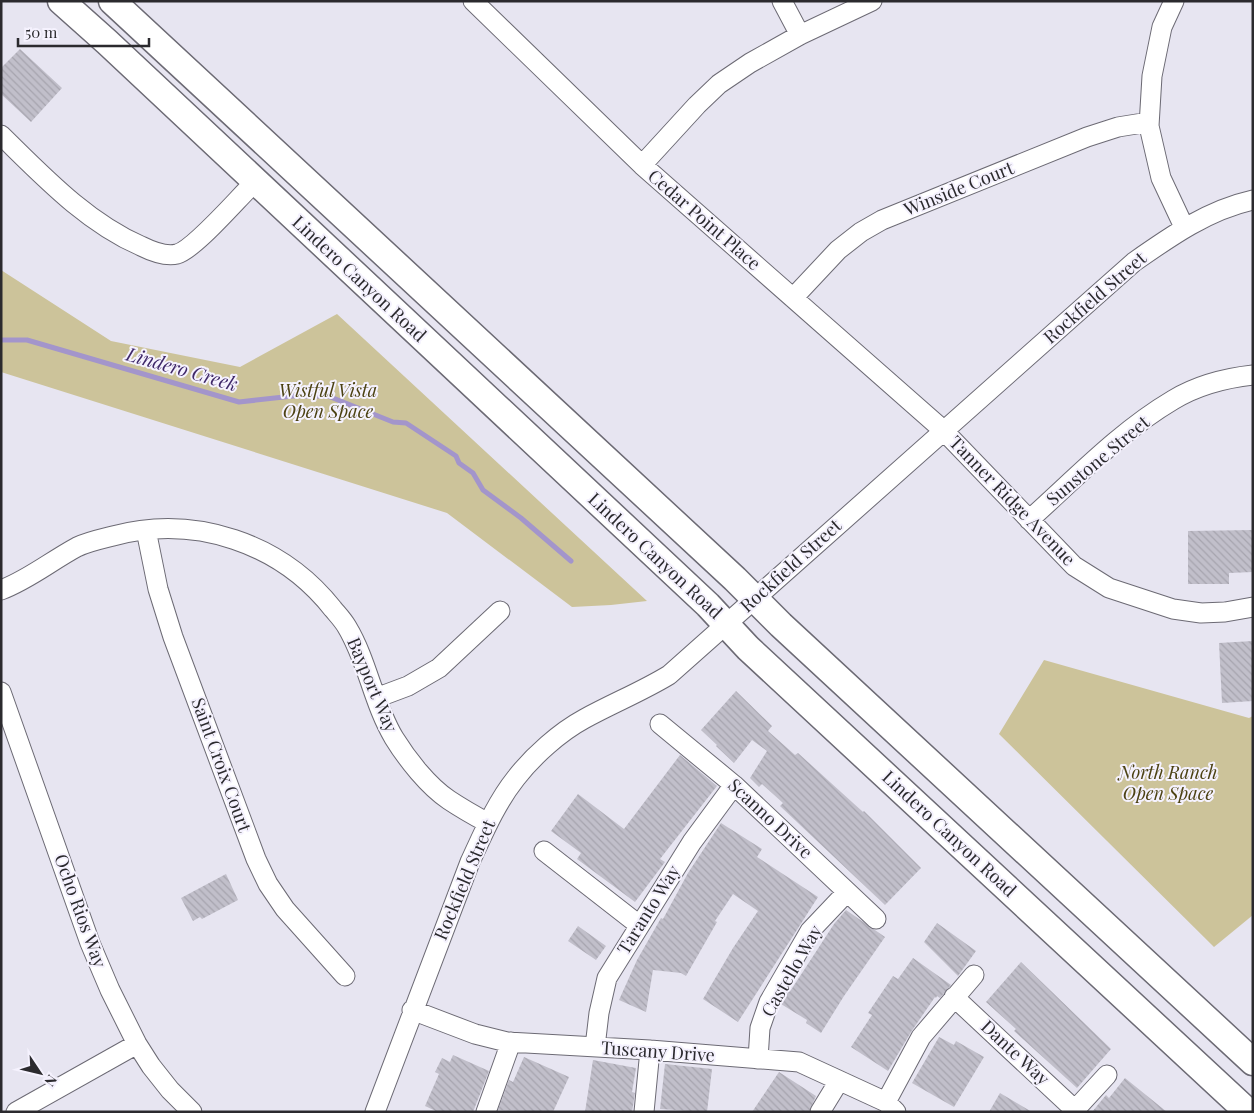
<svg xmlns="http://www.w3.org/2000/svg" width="1254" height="1113" font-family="'Playfair Display',serif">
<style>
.green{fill:#ccc39a}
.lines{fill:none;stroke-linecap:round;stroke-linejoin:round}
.stream{stroke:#a395cb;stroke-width:5}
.building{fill:url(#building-back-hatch)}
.street-casing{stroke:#6c6a74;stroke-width:21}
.secondary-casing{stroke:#6c6a74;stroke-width:29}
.street{stroke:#fff;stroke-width:19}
.secondary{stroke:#fff;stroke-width:26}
.labels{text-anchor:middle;stroke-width:4;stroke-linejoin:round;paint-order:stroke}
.street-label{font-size:18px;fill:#2b2a2e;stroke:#f5f2fe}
.park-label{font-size:18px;font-style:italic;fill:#4c4213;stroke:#f5f2fe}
.water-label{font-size:19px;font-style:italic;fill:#3f2869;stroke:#f5f2fe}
</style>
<defs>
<pattern id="building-back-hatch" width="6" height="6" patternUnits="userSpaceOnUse" patternTransform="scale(1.25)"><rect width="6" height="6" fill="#c1bfca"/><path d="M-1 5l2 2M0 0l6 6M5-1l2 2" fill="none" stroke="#a6a4ae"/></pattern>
</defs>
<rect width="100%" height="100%" fill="#e7e5f1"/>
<!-- green -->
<path class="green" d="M 1,270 L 111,341 L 240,367 L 337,314 L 647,601 L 611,605 L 572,607 L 447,513 L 1,372 Z
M 1044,660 L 1249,718 L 1253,716 L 1253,915 L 1214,947 L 999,734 Z"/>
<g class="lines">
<!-- stream -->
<path class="stream" d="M 1,340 L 27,340 L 239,402 L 293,396 L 328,396 L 393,422 L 406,423 L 456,456 L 459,463 L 473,473 L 483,490 L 521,518 L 571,561"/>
</g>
<!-- building -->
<path class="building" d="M 20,49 L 62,88 L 31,122 L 1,94 L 1,68 Z
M 1253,530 L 1253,572 L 1229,573 L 1229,584 L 1188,584 L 1188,531 Z
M 1253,641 L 1253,701 L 1222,703 L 1219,643 Z
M 736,691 L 772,726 L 768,731 L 795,755 L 798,753 L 863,812 L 864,811 L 921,868 L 885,905 L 780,806 L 783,803 L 762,784 L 759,787 L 750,778 L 767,751 L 752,740 L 734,763 L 716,746 L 717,745 L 701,730 Z
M 680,755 L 717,786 L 660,859 L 665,862 L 635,902 L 577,859 L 581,853 L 551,831 L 578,794 L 624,829 Z
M 721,823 L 762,849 L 757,857 L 818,897 L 738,1022 L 703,999 L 733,948 L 758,911 L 733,894 L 715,921 L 717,922 L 686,976 L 681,973 L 653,970 L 646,1012 L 619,1000 L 637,960 L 661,918 L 663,919 L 688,873 Z
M 226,874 L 238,900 L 202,919 L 200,917 L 193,921 L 181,898 Z
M 846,910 L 885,937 L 844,996 L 821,1033 L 806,1023 L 807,1020 L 781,1004 L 790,989 L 791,990 L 834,924 Z
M 937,923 L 976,951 L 958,976 L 924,942 Z
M 578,926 L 606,946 L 596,960 L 568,941 Z
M 913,958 L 951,985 L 940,998 L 937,996 L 936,998 L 935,997 L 911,1032 L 888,1071 L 851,1047 L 872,1015 L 868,1013 L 893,976 L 898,979 Z
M 1021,962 L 1111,1049 L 1077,1088 L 1014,1031 L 1016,1029 L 986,1002 Z
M 939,1037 L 954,1045 L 956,1041 L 984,1057 L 954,1107 L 912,1083 Z
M 453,1055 L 489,1071 L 473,1112 L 438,1112 L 425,1106 L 439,1074 L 435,1072 L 442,1058 L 450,1062 Z
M 524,1057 L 569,1077 L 553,1112 L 498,1110 L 509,1080 L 513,1082 Z
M 593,1060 L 636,1068 L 632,1092 L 635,1093 L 632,1112 L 585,1112 Z
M 665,1064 L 712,1069 L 707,1112 L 660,1109 Z
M 779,1072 L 816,1096 L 809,1112 L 752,1112 Z
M 1125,1078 L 1167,1112 L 1092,1112 L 1106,1095 L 1109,1098 Z
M 1000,1093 L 1032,1112 L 989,1112 Z"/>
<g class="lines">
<!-- street casing -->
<g class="street-casing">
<path id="street" d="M 473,1 L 642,165 L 943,430 L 1074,566 L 1109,588 L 1173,609 L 1201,613 L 1225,612 L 1253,607
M 782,1 L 800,35
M 1174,1 L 1162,27 L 1152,76 L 1149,126 L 1161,178 L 1184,227
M 1,135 C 43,176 86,222 141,246 C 151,251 165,257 177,254 C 195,249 239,197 255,182
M 642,165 L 697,105 L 719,84 L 750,63 L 800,35 L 872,1
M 793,298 L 838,250 L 861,232 L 882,220 L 1087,137 L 1118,127 L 1149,122
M 1029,520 C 1075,479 1119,432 1173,400 C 1196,386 1226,378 1253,375
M 146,530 L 158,589 L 173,637 L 256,859 L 268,884 L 285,909 L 345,976
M 1,590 C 28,580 51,561 77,547 C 87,542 101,539 113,536 C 195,514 281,543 333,609 C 338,615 343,620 347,627 C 368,662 373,703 394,738 C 407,759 428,786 449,800 C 461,808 475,816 488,823
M 1,692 L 90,943 L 110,990 L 137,1044 L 151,1066 L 170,1090 L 192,1112
M 376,698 L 408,686 L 439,668 L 500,611
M 660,724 L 734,785 L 876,919
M 544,851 L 639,925
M 954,997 L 1075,1110
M 412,1010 L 475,1034 L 507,1042 L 650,1050 L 799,1062 L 886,1102 L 896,1112
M 595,1047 L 599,1013 L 607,978 L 692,842 L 734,785
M 758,1059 L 760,1028 L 769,1002 L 810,931 L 847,892
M 886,1102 L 921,1037 L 974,975
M 16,1112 L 137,1044
M 375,1112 L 470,862 C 483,834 496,803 516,778 C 533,756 560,732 584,719 C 613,703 641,692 669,675 L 1134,262 C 1171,236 1208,210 1253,200
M 486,1112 L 511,1042
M 644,1112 L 650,1050
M 820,1112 L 839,1081
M 1073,1112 L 1107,1075"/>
</g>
<!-- secondary casing -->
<g class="secondary-casing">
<path id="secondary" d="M 61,1 L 107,42 L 708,605 L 748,648 L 1248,1112
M 112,1 L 735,579 L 781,625 L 1253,1062"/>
</g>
<!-- street -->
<use href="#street" class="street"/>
<!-- secondary -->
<use href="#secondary" class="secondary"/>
</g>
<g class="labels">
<!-- street labels -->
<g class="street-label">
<text transform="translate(959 189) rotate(-22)" y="6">Winside Court</text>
<text transform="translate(704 220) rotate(41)" y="6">Cedar Point Place</text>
<text transform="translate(359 279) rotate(43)" y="6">Lindero Canyon Road</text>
<text transform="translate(1095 298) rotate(-41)" y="6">Rockfield Street</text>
<text transform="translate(1098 461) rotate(-40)" y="6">Sunstone Street</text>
<text transform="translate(1012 501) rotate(46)" y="6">Tanner Ridge Avenue</text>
<text transform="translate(655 556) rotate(43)" y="6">Lindero Canyon Road</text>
<text transform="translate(791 566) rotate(-42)" y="6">Rockfield Street</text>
<text transform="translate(372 685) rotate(67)" y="6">Bayport Way</text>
<text transform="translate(221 765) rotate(70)" y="6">Saint Croix Court</text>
<text transform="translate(770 819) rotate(43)" y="6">Scanno Drive</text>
<text transform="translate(949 834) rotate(43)" y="6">Lindero Canyon Road</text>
<text transform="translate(465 880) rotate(-67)" y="6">Rockfield Street</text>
<text transform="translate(649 910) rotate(-58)" y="6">Taranto Way</text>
<text transform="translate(80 911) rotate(70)" y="6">Ocho Rios Way</text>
<text transform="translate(792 971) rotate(-60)" y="6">Castello Way</text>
<text transform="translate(658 1052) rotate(4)" y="6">Tuscany Drive</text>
<text transform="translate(1015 1053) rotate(43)" y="6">Dante Way</text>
</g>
<!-- park labels -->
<g class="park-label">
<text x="328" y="397">Wistful Vista<tspan x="328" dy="21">Open Space</tspan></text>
<text x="1168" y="779">North Ranch<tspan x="1168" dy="21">Open Space</tspan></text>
</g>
<!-- water labels -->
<g class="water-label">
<text transform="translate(182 369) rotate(16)" y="7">Lindero Creek</text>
</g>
</g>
<!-- border -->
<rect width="1254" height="1113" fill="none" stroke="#2b2a2e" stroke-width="5"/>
<!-- north arrow -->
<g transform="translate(40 1073) rotate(125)" stroke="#f5f2fe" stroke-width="4" paint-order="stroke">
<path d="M0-4L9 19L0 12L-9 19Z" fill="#2b2a2e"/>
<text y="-8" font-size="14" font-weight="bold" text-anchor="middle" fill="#2b2a2e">N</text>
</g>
<!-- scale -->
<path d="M18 38v8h131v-8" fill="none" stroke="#2b2a2e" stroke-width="2.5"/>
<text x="25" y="38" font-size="15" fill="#2b2a2e" stroke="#f5f2fe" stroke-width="4" paint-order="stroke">50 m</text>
</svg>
